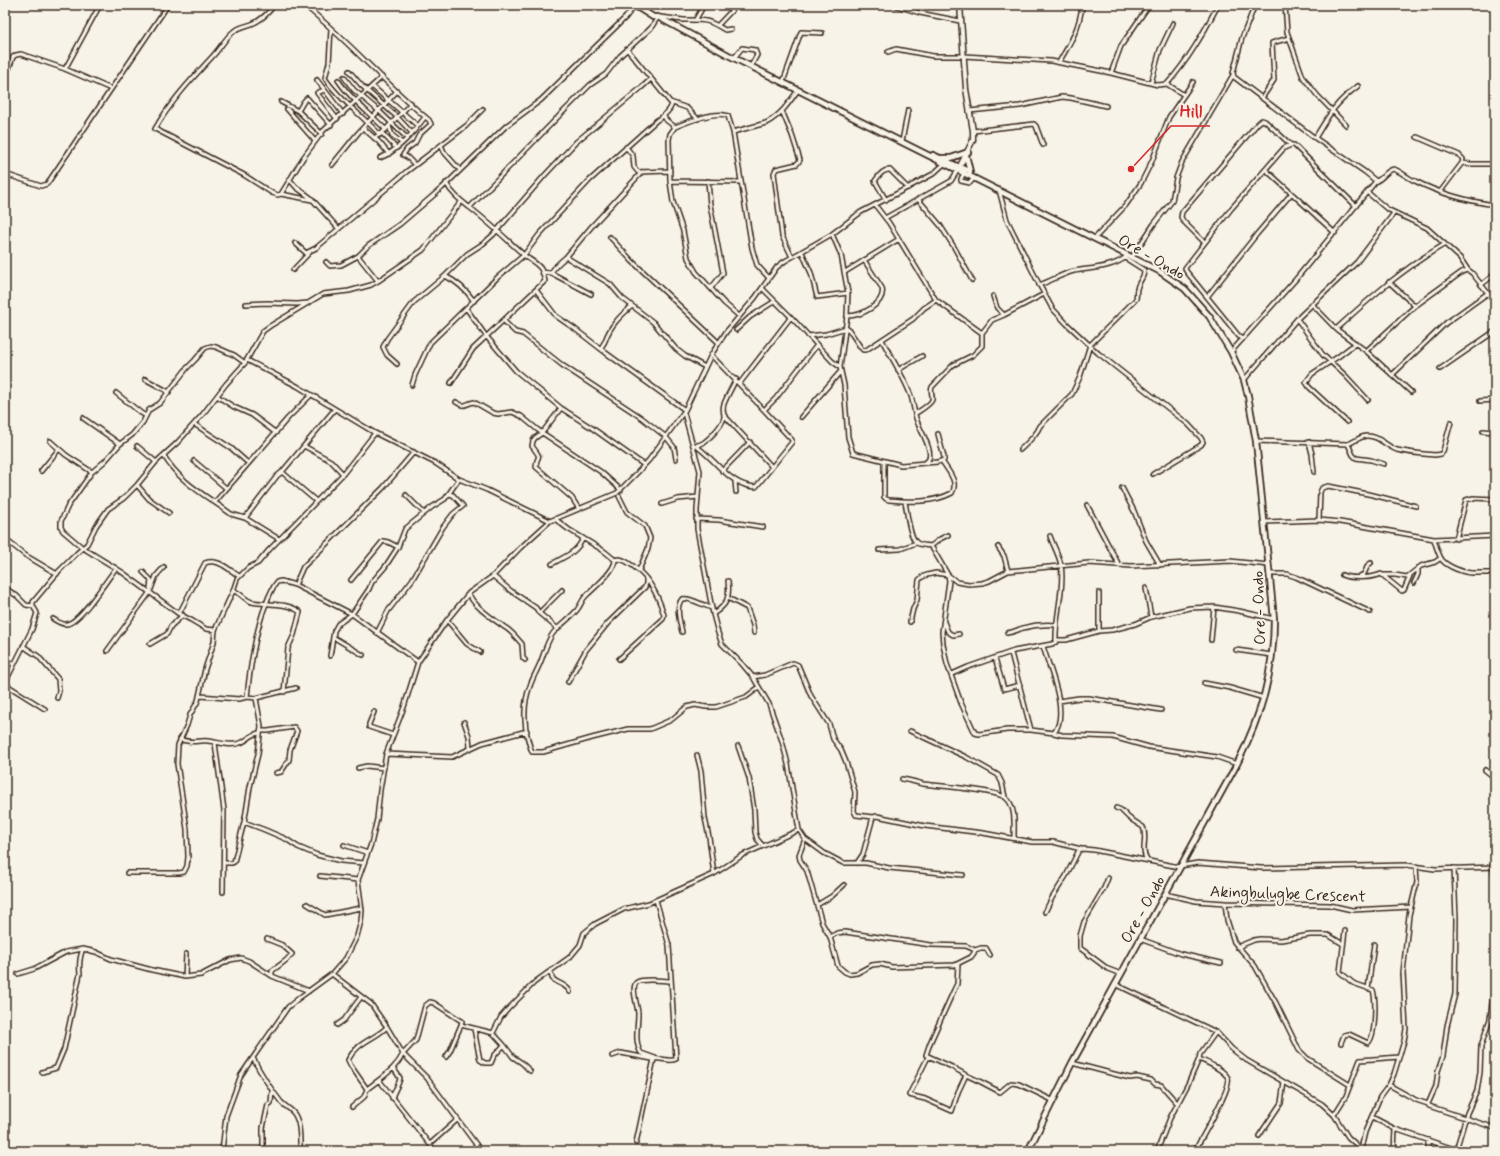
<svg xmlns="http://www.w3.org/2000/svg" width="1500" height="1156" font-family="Mynerve,sans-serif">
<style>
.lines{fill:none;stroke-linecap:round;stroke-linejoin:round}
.street-casing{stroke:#3b2a1e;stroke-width:6}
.secondary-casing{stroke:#3b2a1e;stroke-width:7}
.primary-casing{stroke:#3b2a1e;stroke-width:8}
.street{stroke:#f7f3e8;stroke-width:3}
.secondary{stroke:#f7f3e8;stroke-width:4}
.primary{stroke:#f7f3e8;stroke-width:4.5}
.labels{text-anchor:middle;stroke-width:4;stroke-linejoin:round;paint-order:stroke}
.street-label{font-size:16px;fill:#3b2a1e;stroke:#f7f3e8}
.leader{fill:none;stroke:#d62828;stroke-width:1.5}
.callout-dot{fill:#d62828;stroke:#f7f3e8;stroke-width:1.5}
.callout-label{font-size:17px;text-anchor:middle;font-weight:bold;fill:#d62828;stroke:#f7f3e8;stroke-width:4;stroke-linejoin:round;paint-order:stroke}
</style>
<rect width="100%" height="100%" fill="#f7f3e8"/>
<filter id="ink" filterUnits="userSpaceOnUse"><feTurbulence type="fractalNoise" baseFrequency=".025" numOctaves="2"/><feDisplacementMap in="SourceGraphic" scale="8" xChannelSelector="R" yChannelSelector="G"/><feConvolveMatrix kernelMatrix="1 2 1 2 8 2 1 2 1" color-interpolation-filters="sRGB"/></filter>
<g filter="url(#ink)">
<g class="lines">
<!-- street casing -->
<g class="street-casing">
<path id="street" d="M 274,5 C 270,11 263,18 256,22 C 249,26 241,26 234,31 C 225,38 220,49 212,57 C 191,80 171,101 155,129 L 244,175 L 272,193 L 278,195 L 281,194 L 303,158 L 323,131 L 382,77
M 304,5 C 348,40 385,84 429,120 L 431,124 L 419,135 L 415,143 L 407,149 L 403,155 L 407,157 L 415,165
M 894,5 L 920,13 L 960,21
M 1255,5 L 1242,38 L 1233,73 L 1234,77 L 1315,138 L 1365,172 L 1376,181 C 1383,179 1386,170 1394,169 C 1401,172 1408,178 1415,181 C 1441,194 1467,201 1495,205
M 1285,5 L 1287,32 L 1303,77 L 1317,95 L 1346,125
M 659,17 C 668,17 676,20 684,20 C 705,20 707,19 725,30 L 731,29
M 696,19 L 704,5
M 718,25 L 737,5
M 331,29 L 329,63 L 325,78 L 327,81 C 342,102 363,116 380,135
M 888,52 L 896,49 L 933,56 L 964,56 L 1051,61 L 1111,73 L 1158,85 L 1167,84 C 1189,59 1203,34 1218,5
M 734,58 L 742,48 L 755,50 L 757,55 L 751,66
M 1059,62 C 1070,44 1080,27 1082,5
M 65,69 L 100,5
M 349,71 L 362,86 L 397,117 L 412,133
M 1111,73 L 1121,46 L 1149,5
M 344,77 L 354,90 L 379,111 L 407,138
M 5,80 L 13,57 L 16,55 L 21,54 L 65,69 L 111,89
M 317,80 L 343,114
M 338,80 C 351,100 370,113 386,130
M 783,82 L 801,32 L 822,33
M 1151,83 L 1160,50 L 1173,23
M 1167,84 L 1184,95
M 372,86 L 418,126
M 324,90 L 317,93 L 337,119
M 1262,98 L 1274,80 L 1272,43 L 1289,38
M 281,102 L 298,111 L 322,134
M 670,102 L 687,108 L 698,119
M 287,109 L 315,141
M 298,111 L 304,101 L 307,98 L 331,125
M 782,111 L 792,135 L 800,160 L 797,164 L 776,169 L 774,173 L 782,236 L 792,257
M 969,111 L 1020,106 L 1062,97 L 1071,98 L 1106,106
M 664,116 L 666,120 L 675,127
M 389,126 L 392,135 L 402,143
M 363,128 L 379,142 L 389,154
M 973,131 L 1034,124 L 1036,126 L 1043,145
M 733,132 L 766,123 C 781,115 789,103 798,90
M 382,133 L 396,148
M 1417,137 L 1459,155 L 1463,159 L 1462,163 L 1440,192
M 374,138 L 382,133 L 411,103
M 1315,138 C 1329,115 1335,103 1358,86
M 902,141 L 908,110
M 441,145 L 444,152 L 460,170
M 626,147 L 633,156 L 634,167 L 638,172 L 670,171
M 380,158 C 399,150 413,133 425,117
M 1462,163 L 1471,164 L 1495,164
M 332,165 L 358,133 L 397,91
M 1266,170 L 1335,233
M 964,173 L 961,179 L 961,181 L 970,183 L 974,178
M 5,174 L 41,186 L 47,184 L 168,5
M 290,180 L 296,187 L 311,198 L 338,228
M 670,181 L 741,182
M 708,181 L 710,205 L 723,273 L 711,288
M 446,183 C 452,194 460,200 469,207 C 489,222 506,239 525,256 C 530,260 537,263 541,269 C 543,273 544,277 545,281 L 473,349 L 451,383
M 999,190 L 1007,220 L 1040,286 L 1052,308 L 1067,324 L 1098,353 L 1188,424 L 1201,438 L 1203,442 L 1201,445 L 1153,474
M 1367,192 L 1387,209 L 1427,228 L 1460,258 L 1468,270
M 281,194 L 312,200
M 918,199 L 940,225 L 954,247 L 972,280
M 886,200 L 875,181 C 878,176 883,169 890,170 L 908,188
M 875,205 L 889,223 L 936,300 L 982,333 L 982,346 L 973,355 L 953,365 L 932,387 C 930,392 933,395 932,400 C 930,405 919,411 915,414
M 470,207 L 558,117 L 590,85 L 606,74 L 620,56 L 651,28 L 658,17
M 885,218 L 951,181 L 958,170
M 832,234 L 841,255 L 848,293 L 847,316 L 840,367 L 844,385 L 848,437 L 853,453 L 901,465 L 938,462 L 944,460 L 944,457 L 938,434
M 610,237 L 632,261 L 719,343
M 1095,238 L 1126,205 L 1141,183 L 1152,161 L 1169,117 L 1193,82
M 1204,242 L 1183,221 L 1181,217 L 1182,212 L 1258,123 L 1262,120 L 1265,121 L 1291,145 L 1294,145 L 1356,206
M 295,243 L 306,253 L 316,248 L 406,172 L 466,126 L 483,109
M 802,252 L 811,273 L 817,297 L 848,293
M 358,256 L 378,281
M 566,257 L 592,226 L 642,172
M 1132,257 L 1154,224 L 1172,201 L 1176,178 L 1182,162 L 1233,75
M 326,262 L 330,266 L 341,265 L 358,256 L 368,246 L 400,224 L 442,188 L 506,126 L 541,100 L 626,17 L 635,5
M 293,270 L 310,252
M 542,272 L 551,273 C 554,267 561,261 566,257 L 610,284 L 622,298 L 653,322 L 676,349 L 685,356 L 705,367
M 845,272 L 899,239
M 551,273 L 591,294
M 445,276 C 458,282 466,290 474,301
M 1389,282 L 1415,306
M 1039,285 C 1051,281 1062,274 1074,271 C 1091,268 1112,268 1126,257
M 1481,285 L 1495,274
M 762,288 L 791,317 L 832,361 L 840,367
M 536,290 L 556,316 L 575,329 L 606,353 L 685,410
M 993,296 L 997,308 L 1004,315
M 1207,297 L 1257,234 L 1291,194
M 246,304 L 267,303 L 297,304 L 308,303
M 1312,304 L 1336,329 L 1366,351 L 1411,392
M 466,308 L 486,336 L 516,371 L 561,408 L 592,428 L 644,465
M 739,316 L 724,303 L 696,272 L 688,258 L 683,231 L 673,202 L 670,181 L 669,140 L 670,134 L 675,127 C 687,122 716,110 728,116 L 733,132 L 752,248 L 757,265 L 769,278
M 847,316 C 861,316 886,304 882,288 L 864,260
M 1297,319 L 1323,355 L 1345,375 L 1368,400
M 504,321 L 515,332 L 523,334 L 562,365 L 642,418 L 666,437 L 674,447 L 676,459
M 846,328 L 849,330 L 861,348 L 863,350 L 866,350 L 913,319 L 924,308 L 936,300
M 1336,329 C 1371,297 1404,268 1445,244
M 736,330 L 750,317 L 775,301
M 982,333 L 992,320 L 1004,315 L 1044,294
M 808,336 L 826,334 L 846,328
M 882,340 C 891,357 902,374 909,391 C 914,401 913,411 917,421 C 920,430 937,456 926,462
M 1242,340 L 1186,271 L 1185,268 L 1231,209 L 1284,148 L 1291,145
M 601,349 C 601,346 604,344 605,341 C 610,326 620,316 632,306
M 1366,351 L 1415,306 L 1462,272 L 1468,270 L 1472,273 L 1495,302
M 1231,352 L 1296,279 L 1376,181
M 711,355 L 764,410 L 776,398 L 817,345
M 247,360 L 297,386 L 375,433 L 435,463 L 459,479 L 487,490 L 550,521
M 397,364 L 387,355 L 383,347 L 387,339 L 414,302 L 445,276 L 467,254 L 484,243 L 493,235 L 545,175 L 576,142 L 641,88 L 651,79
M 1440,369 L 1495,331
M 898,370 L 922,356
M 1494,372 L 1495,372
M 1392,375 L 1446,323 L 1488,293
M 145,379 L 169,392
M 1244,380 L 1297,319 L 1357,262 L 1394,213
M 740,383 L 791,317
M 412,385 L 415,375 L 430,343 L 434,339 L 498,277 L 524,255 L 539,235 L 590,180 L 657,120 C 664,116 670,111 672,104 L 670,102 L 627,49
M 116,393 L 141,413 L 146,416
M 217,396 L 234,407 L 252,415 L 276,433
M 1480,401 L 1495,400
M 456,402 C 466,408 464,404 474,402 L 493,413 L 498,414 L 512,412 L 521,416 L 538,430 L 601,472 L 621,490
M 561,408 L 542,433 L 535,438 L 533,441 L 532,446 C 544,462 536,453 536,467 L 572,498 L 579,509
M 684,413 L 700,471 L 697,510 L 697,529 L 713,614 L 718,633 L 722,644 L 742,664 L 753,677 L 769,704 L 782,741 L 788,764 L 799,830 L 805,839 L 824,853 L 843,863 L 866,863 L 889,868 L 963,875
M 724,415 L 772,467
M 801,417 L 841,371
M 83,418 L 120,444
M 1347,422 L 1309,387 L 1306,382 L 1312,374 L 1339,356 L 1356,343
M 194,424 L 231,448 L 248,463
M 1483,431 L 1495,432
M 50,441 L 66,455 L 92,472 L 105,461 L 120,444 L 132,435 L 143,422 L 149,410 L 160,403 L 187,368 L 195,360 L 205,348 L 211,346 L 216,347 L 234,355 L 245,363
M 1256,441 L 1348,444 C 1354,442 1359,437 1366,436 C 1378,435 1386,446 1397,450 C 1409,453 1423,454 1435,455 L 1441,454 L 1443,451 L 1451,422
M 1309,442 L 1312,454 L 1314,472
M 693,444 C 715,457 728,486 756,487 L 792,442 L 792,440 L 764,410
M 1348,444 L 1353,455 L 1356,458 L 1371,460 L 1384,464
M 697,445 C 705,445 723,425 724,417 C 724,412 722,409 724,404 C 727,396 732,388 736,379
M 137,446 L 156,462
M 304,446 L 331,461 L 343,474
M 1020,450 C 1027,443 1036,436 1040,426 L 1072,394 L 1080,377 L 1090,345 L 1136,299 C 1137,295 1136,292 1137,289 C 1138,281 1145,278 1144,270 L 1125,258
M 414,452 L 383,488 L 303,567 L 295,585 L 352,614 L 418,662
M 164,456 C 180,483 207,496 231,514 L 245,518 L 277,476 L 282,472 L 316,501
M 194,461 L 226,488
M 884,461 L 884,497 L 886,499 L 889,500 C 911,502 933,503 952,493 C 959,482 948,471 942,461
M 41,471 L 59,449
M 722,471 L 750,442
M 92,472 L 68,506 L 61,521 L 61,527 L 63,531 L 83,548 L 122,572 L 179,614 L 191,620 L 206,629 L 215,630
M 282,472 L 334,410
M 735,481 L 736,492
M 137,485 L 149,499 L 169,513
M 1122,488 L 1134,511 L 1146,541 L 1160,565
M 406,495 L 424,513
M 619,496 L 627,512 L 645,526 L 650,538 L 648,549 L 639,570
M 215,502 L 288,418 L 311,395
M 905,502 C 907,511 909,536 916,542 C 919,546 927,545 931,546
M 662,504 L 678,499 L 698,497
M 1087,505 L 1119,565
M 245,518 L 279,539
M 555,519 L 568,529 L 604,551 L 615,560 C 619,558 622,559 627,562 C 646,573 658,594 664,615 L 663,619 L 619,659
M 696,519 L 719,520 L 763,527
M 1319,520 L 1320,492 L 1322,488 L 1328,486 L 1373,495 L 1416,506
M 1264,522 L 1319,520 L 1340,522 L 1434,539 L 1495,536
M 1050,536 C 1053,545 1059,555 1061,565 C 1065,587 1055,617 1056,640
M 5,539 L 25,555 L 57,574
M 1434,539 C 1436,546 1438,554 1442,560 C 1448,567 1464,573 1473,573 C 1481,573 1487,573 1495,573
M 1456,539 L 1466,500 L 1473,498 L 1495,499
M 931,546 L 948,575 L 957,582 L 969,584 L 982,583 L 989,581 L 1008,571 L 1089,563 L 1131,566 L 1230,561 L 1269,565
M 931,546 L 940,539 L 948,535
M 998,547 L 1004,556 L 1008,571
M 879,550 L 900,549 L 916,543
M 615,560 C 615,571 595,587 587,595 C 582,599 581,605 577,610 C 570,618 562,624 555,631 C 549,636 544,653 541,661 C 538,669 533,677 530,686 C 522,706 524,732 532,752 L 543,752 L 592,738 L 628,729 L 650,729 L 671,720 L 687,707 L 695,705 L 706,707 L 716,707 L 746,697 L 758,688
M 552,564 C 565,556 577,553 583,538
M 143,572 L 151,580 L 150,588
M 1270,574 L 1287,574 L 1296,577 L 1370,612
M 1342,575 C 1350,579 1373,578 1381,574 L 1402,591 L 1404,590 L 1410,576
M 1384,575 L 1395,575 L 1407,577 L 1421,566 L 1435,562 L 1441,558
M 493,576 L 511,591 L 536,608 L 539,613 L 558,629
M 1360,576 L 1364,574 L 1368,565 L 1371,563
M 351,580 L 383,541 L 388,542 L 398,547
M 1414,583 L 1418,574 L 1418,568
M 295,585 L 281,581 L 277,582 C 270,590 267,602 263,612 C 254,640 250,667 247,697 L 256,698 L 296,688
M 5,588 L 17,596 L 26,605 L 33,606
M 1146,588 L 1151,617
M 233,591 C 241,592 244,600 252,602 C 267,605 287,602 300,612 L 294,635 L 288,648 L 284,692
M 469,593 C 471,605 496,621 506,628 C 512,632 517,638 522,644 L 523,658 L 525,660
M 1099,593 L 1099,631
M 728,598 L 747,608 L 753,625 L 754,633
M 539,613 L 562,590
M 179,614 L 205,563 C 218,558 228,569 239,576
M 713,614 C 727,605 730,598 728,581
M 53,619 C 57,621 62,625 67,624 C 80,622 107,580 116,568
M 447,620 L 467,644 L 480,652
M 910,622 L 913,609 L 917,600 L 919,580 L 922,577 L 927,575 L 936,573 L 948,575 L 949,581 L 942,632 L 943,644 L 947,664 L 961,703 L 975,733 L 979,734 L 1007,730 L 1031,730 L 1054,733 L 1062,735 L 1113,737 L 1149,747 L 1217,757 L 1237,764
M 944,622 L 948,632 L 953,635 L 959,634
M 682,632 C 680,622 675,607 682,599 C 691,597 703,606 712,608
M 377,633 L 388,611 L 412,580 L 443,527 L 453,514 L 463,506 L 453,495 L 449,494
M 1007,633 C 1014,632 1017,630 1023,628 C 1034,625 1045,624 1056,625
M 333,637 L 363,655
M 1211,640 L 1214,607
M 150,644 L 167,634 L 171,626 L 183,615
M 23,646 L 38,656 L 58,679 L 59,691 L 57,698
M 1043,646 C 1049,668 1070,713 1054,733
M 1236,650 L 1272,655
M 107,651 L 150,592 L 156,576 L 164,567
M 1011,653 L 1031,730
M 330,656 L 334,631 L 338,624 L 352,614 L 369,589 L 372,582 L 385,567 L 398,547 L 405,529 L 432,507 L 445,499 L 459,479
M 995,658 L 1004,689 L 1020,685
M 5,659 L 14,665
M 952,674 L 968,667 L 1014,651 L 1052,644 L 1056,642 L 1056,640 L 1066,640 L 1099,631 L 1112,630 L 1135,624 L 1151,617 L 1190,608 L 1214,607 L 1239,611 L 1274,619
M 753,677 L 765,675 L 793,663 L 798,665 L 811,696 L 829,724 L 833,739 L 841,750 L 846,762 L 855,792 L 854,811 L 856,815 L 873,817 L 877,816 L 925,826 L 983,833 L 1032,842 L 1053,842 L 1081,849
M 568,682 L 586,650 L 608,623 L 645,587 L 646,583 L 646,579
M 5,683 L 32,629 L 37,613 L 33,606 L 33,602 L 59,571 L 77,553 L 87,544 L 96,526 L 108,509 L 124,498 L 137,485 L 156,462 L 177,443 L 203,414 L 226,384 L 245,363 L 263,331 L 270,326 L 323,294 L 349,291 L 371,285 L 378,281 L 423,250 L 461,202
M 1204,683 L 1230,688 L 1264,698
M 5,684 L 45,709
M 200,696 L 239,699 L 247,697
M 1059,701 L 1079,698 L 1089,698 L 1161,710
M 374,712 L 369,724 L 369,727 L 393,735
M 464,722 L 469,736 L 470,748
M 260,731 L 268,731 L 294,727 L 297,731 L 290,750 L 289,760 L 281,772 L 276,773
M 910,731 L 966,757 L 998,775 L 1002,783 L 1005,797
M 180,739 C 190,744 198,740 208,741 C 218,742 230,747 240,743 C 247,741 252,733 260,733
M 215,743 L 224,810 L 223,892
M 738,746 L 749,778 L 754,810 L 755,832 L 757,839 L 763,846
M 386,754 L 452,757 L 482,743 L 527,731
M 358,768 L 367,766 L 384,768
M 1485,770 L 1495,778
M 902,779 C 909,780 916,782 923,784 C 938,786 997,790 1006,798 C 1016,806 1014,825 1014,837 L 1016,839
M 1116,808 L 1121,810 L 1129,818 L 1143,827 C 1148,838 1140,850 1147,860
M 244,822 L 265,830 L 286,839 L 298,847 L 317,855 L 341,861 L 364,863
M 805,839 L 799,855 L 800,860 L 807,871 L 822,923 L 830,937 L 838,966 L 845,972 L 850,974 L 857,973 L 872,965 L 880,964 L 892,967 L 955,965 L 971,957 L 974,953 L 975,950 L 981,948 L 986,948 L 990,955
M 344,845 L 368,853
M 224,863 L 232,863 L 234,862 L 245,818 L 250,787 L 258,754 L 261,726 L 256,698
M 857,863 L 863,854 L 873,817
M 1180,866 L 1198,863 L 1261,868 L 1406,865 L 1435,869 L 1495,867
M 1493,867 L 1495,878
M 127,873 L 179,873 L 184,872 L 187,866 L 188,857 L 187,829 L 177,764 L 178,745 L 187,725 L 190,715 L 198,701 L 205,669 L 214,642 L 215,630 L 233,591 L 237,579 L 248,568 L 258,563 L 269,550 L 343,474 L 375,433
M 714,874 L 743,855 L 799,830
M 320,876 L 358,880
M 1108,878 L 1104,888 L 1084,922 L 1080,936 L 1080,948 L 1108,969 L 1121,974
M 1165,894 L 1196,901 L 1225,903 L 1330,905 L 1352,910 L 1411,907
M 1225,903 L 1227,920 L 1234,942 L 1255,966 L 1260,975 L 1276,1003 L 1299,1050 L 1307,1058 L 1350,1085
M 307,904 L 325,915 L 361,908
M 817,905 L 832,896 L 844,885
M 1045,912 L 1052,898 L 1066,876 L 1079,850 L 1083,849 L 1094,850 L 1179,867
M 830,937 L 837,933 L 845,932 L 931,945 L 966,946 L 975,950
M 267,939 L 282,945 L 292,954 C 284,964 280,964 272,971 L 272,976
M 1140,939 L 1181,954 L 1221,963
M 1237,947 L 1254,940 L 1260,939 L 1281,940 L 1310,935 L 1328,935 L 1343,944
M 958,964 L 957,984 L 954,990 L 930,1043 L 926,1055 L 952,1067 L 966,1075 L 981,1082 L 1000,1092 L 1011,1083 L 1019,1084 L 1052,1100
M 551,971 L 552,978 C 557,984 567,984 570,992
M 18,974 L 34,969 L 66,952 L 83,949 L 96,952 L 111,959 L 152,970 L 185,977 L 201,975 L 230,960 L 241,958 L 249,961 L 272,976 L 309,991
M 332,974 L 371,1004 L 387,1027 L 403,1054 C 397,1066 389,1072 379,1080 L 435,1151
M 185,977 L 186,954
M 1115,984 L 1216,1032 L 1232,1049 L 1246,1060 L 1322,1104 L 1334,1115 L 1348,1137 L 1361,1149
M 1368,989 L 1374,944
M 337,1025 L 344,1020 L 361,997
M 474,1029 L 480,1060 L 485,1063 L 491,1063 L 494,1056 L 504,1045 L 493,1033
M 1341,1043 L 1344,1035 L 1349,1034 L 1368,1043 C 1376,1036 1376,1000 1373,990 L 1353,983 L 1340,972 L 1345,931
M 504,1045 L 513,1057 L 522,1063 L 530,1071
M 612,1056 L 621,1053 L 652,1059
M 446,1057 L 450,1051 L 461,1025
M 928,1057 L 909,1095 L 925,1099 L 952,1111 L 958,1092 L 966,1075
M 253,1058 C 261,1074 270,1088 281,1102 C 286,1108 293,1109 296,1117 C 301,1126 300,1141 300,1151
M 655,1058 L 641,1053 C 634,1042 638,1026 638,1014 C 638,1006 630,986 637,982 C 644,978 663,981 671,981
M 1072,1063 L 1114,1074 L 1130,1078 L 1137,1077 L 1151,1080 L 1155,1084 L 1161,1085 L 1178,1104
M 42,1072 L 56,1068 L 64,1049 L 80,974 C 79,965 79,958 83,949
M 379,1080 L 367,1089 L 351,1066 L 348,1060 C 358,1041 374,1040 387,1027
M 1389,1085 L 1416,1100 L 1428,1104 L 1429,1106 L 1495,1128
M 392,1098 C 394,1090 399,1085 400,1078 L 394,1069
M 1428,1104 L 1436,1086 L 1438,1071 L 1443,1056 L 1447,1026 L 1455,994 L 1456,919 L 1454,868
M 352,1107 L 364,1097 L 367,1089
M 1334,1115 L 1346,1096 L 1360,1060 L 1399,1057
M 1372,1117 L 1395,1129 L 1460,1151
M 1259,1136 L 1281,1103 L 1284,1082
M 1428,1140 L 1428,1151
M 636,1143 L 654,1059 C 661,1057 670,1063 676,1059 L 669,945 L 656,900
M 430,1144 L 457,1120
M 1361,1149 L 1365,1132 L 1380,1097 L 1389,1085 L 1394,1074 L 1404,1041 L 1406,1029 L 1403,973 L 1409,915 L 1417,882 L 1416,866
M 1456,1150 L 1467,1113 L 1477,1091 L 1480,1072 L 1481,1046 L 1490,1019 L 1495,979
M 222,1151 L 226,1116 L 241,1075 L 288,1007 L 299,998 L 332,974 L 346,958 L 357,936 L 361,921 L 362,911 L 358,880 L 371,844 L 377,819 L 380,790 L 386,754 L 404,707 L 418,662 L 447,620 L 469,593 L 493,576 L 520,548 L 550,521 L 617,493 L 637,473 L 649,460 L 685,410 L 711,355 L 726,332 L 755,298 L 777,267 L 785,261 L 832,234 L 861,212 L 894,195 L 933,174 L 944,164
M 263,1151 L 263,1128 L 268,1105 L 271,1103 L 272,1091
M 481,1151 L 427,1078 L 403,1054 L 416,1040 L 425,1006 L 430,1002 L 434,1003 L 460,1020 L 462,1021 L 461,1025 L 493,1033 L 501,1017 L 508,1009 L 535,982 L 570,957 L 580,945 L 584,933 L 595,924 L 624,909 L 649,903 L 714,874 L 709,837 L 705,818 L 701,771 L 697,755
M 1157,1151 L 1170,1118 L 1188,1084 L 1199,1059 L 1200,1054 L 1216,1032
M 1195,1151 C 1200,1139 1233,1087 1228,1078 C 1223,1069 1208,1063 1199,1059
M 1394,1151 L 1395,1129"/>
</g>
<!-- secondary casing -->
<g class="secondary-casing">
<path id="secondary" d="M 959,168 L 973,140 L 973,131 L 966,89 L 960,5"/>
</g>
<!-- primary casing -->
<g class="primary-casing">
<path id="primary" d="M 634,5 L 653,17 L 658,17 L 734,58 L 1159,271 L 1185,289 L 1209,316 L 1231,352 L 1244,380 L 1248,396 L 1256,441 L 1274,619 C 1274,673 1261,716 1237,764 L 1072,1063 L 1028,1151
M 933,155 L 966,170
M 966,155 L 970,172
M 942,158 L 951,158 L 968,152"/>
</g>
<!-- street -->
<use href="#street" class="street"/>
<!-- secondary -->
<use href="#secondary" class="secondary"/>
<!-- primary -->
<use href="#primary" class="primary"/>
</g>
</g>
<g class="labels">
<!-- street labels -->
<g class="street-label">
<text transform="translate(1152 256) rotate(30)" y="6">Ore - Ondo</text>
<text transform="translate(1258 608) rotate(-92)" y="6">Ore - Ondo</text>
<text transform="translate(1288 893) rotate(2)" y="6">Akingbulugbe Crescent</text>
<text transform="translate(1142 909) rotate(-61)" y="6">Ore - Ondo</text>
</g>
</g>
<!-- callouts -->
<path class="leader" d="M1131 169L1171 126H1210"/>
<circle class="callout-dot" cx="1131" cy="169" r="4"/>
<g class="callout-label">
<text x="1191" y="117">Hill</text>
</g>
<!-- margin -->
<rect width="1500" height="1156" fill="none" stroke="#f7f3e8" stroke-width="20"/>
<rect x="10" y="10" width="1480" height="1136" fill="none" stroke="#3b2a1e" stroke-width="1.5" filter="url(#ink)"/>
</svg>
